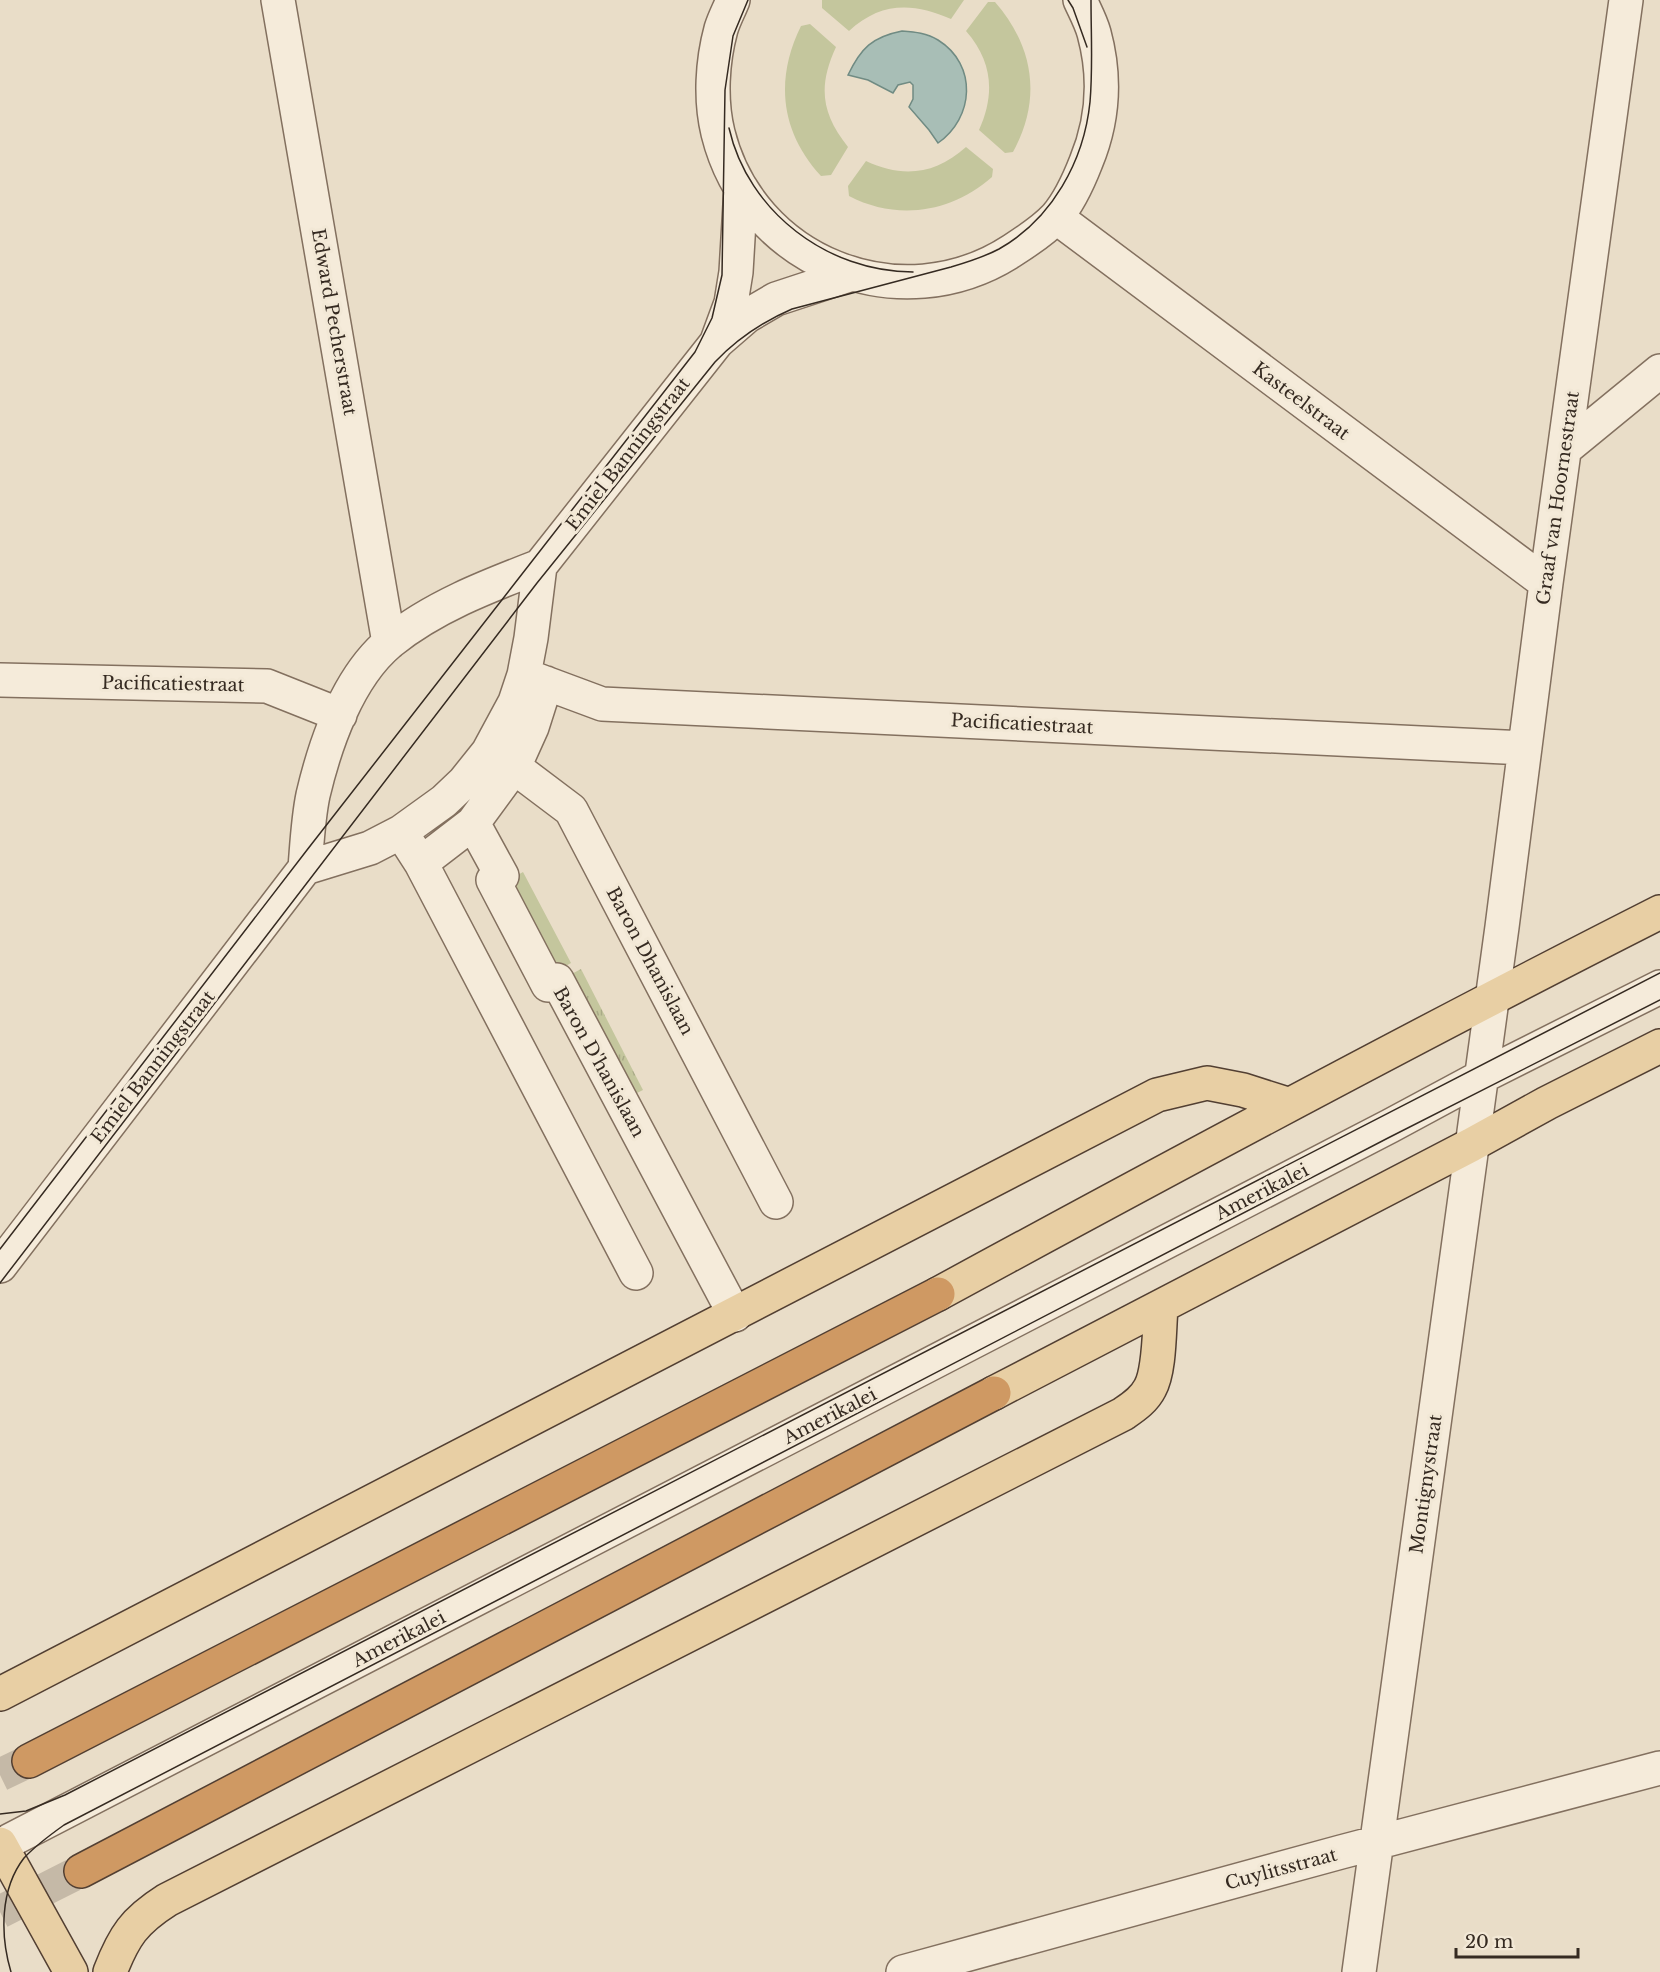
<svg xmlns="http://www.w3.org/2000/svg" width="1660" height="1972" font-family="'Libre Baskerville',serif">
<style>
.grass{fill:#c4c69d}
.park{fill:url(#park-tufts)}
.water{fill:#a8beb6;stroke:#708b83;stroke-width:1.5}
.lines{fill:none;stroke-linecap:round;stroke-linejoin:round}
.highway-tunnel{stroke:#c5b9a7;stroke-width:33;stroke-dasharray:33 16;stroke-linecap:butt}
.minor-casing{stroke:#83705f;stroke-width:36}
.major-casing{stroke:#523f32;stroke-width:36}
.highway-casing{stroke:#523f32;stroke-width:36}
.minor{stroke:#f5ebda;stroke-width:33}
.major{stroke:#e8cfa4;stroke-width:33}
.highway{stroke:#cf9963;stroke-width:33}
.tram{stroke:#352a21;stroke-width:1.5}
.labels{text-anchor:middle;stroke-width:6;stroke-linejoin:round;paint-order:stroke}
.street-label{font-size:18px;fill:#352a21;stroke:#f2e8d6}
</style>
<defs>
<pattern id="park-tufts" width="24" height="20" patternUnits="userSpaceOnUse" patternTransform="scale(1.5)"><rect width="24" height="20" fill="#c4c69d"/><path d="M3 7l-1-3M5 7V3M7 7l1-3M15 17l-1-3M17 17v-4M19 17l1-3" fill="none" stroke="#a9aa87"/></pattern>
</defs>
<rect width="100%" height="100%" fill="#e9ddc8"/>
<!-- grass -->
<path class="grass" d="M 822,0 L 964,0 L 951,19 C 913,2 880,2 849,31 L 822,8 Z
M 988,2 L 995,2 C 1034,47 1042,99 1013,152 L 1005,153 L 979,130 C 995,94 993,62 966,31 Z
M 810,24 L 836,47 C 818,86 821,113 848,147 L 831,175 L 821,176 C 780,131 775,79 801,26 Z
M 966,147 L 993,169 L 992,177 C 951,213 897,221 849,196 L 848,186 L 866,161 C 902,178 935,175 966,147 Z
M 523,872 L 571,963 L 555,972 L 507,881 Z"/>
<!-- park -->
<path class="park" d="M 581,969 L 643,1090 L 623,1100 L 549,986 Z"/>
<!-- water -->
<path class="water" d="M 902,31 C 915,32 927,33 938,40 C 978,65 974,118 938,143 L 929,130 L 909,107 L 913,99 L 913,85 L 910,82 L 898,85 L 893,93 L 868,80 L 848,75 C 861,48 872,37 902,31 Z"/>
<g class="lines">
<!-- highway-tunnel -->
<path class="highway-tunnel" d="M 0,1775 L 29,1761
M 0,1912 L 81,1871"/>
<!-- minor casing -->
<g class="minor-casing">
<path id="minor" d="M 278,0 L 389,643
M 733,0 C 729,10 724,19 721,29 C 712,62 710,100 718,133 C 750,262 900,324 1013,250 C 1027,241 1044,230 1056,217 C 1069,202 1079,180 1086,162 C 1103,121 1106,77 1094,33 C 1091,22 1085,11 1080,0
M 1056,217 L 1546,583
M 717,341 L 731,303 L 736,272 L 741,188
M 1566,448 L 1660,371
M 524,675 L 602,704 L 1525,748
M 0,680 L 267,686 L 340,715
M 488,752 L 514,767 L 571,810 L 776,1202
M 473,823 L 502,876 L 493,880 L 548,985 L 557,980 L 735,1315
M 401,832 L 421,863 L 636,1273
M 421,863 L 473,823 L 514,767 L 532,727 L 546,683
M 305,868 L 370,848 L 401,832 L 444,801 L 464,782 L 488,752 L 515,702 L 524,675 L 531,638 L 540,566 L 717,342 L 747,316 L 776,299 L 852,274
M 0,1266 L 305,868 C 307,844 308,819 313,795 C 325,744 348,677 390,642 C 433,607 488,586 540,566
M 1,1845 L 1390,1126 L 1481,1077 L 1660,987
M 903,1972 L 1341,1852 L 1660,1768
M 1359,1972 L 1502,927 L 1546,583 L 1626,0"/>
</g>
<!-- major casing -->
<g class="major-casing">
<path id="major" d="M 938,1294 C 1177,1164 1417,1035 1660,912
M 994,1393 L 1471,1145 L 1547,1103 L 1660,1046
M 0,1694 L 1157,1095 L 1207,1083 L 1243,1090 L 1287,1104
M 0,1844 L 71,1972
M 110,1972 C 124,1936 134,1921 167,1900 L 1123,1414 C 1133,1407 1144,1400 1150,1388 C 1160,1370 1159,1329 1161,1308"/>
</g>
<!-- highway casing -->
<g class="highway-casing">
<path id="highway" d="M 29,1761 L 938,1294
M 81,1871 L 994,1393"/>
</g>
<!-- minor -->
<use href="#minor" class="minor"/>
<!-- major -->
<use href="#major" class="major"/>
<!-- highway -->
<use href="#highway" class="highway"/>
<!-- tram -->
<path class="tram" d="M 1068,0 L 1073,8 L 1087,47
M 729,128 C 748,212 828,272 913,272
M 0,1249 L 307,850 L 695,352 L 712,318 L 722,275 L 725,90 L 733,36 L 748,0
M 0,1283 L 537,583 L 715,362 C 738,338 762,322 792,309 L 951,267 C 968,262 984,257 999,249 C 1052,219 1084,161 1090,102 C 1093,68 1091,34 1091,0
M 0,1814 L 26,1811 L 65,1795 L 1660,973
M 11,1972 C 0,1935 0,1889 24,1858 C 36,1845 50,1835 64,1825 L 1388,1138 L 1660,1000"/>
</g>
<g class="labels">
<!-- street labels -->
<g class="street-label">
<text transform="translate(334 322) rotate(80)" y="6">Edward Pecherstraat</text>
<text transform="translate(1301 401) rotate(37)" y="6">Kasteelstraat</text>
<text transform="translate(628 454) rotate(-52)" y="6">Emiel Banningstraat</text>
<text transform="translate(1558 498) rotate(-82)" y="6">Graaf van Hoornestraat</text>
<text transform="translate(173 684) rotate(1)" y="6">Pacificatiestraat</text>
<text transform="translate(1022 724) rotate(3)" y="6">Pacificatiestraat</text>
<text transform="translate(650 961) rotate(62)" y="6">Baron Dhanislaan</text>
<text transform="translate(599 1062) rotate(61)" y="6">Baron D'hanislaan</text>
<text transform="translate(153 1067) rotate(-52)" y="6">Emiel Banningstraat</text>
<text transform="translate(1262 1192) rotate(-27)" y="6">Amerikalei</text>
<text transform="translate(830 1416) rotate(-27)" y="6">Amerikalei</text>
<text transform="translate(1426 1484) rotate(-82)" y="6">Montignystraat</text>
<text transform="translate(399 1639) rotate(-27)" y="6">Amerikalei</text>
<text transform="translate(1281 1869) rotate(-15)" y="6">Cuylitsstraat</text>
</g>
</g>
<!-- scale -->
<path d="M1456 1948v9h122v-9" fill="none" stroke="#352a21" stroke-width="3"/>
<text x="1465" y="1948" font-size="18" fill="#352a21" stroke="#f2e8d6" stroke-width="4.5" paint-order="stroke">20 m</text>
</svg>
